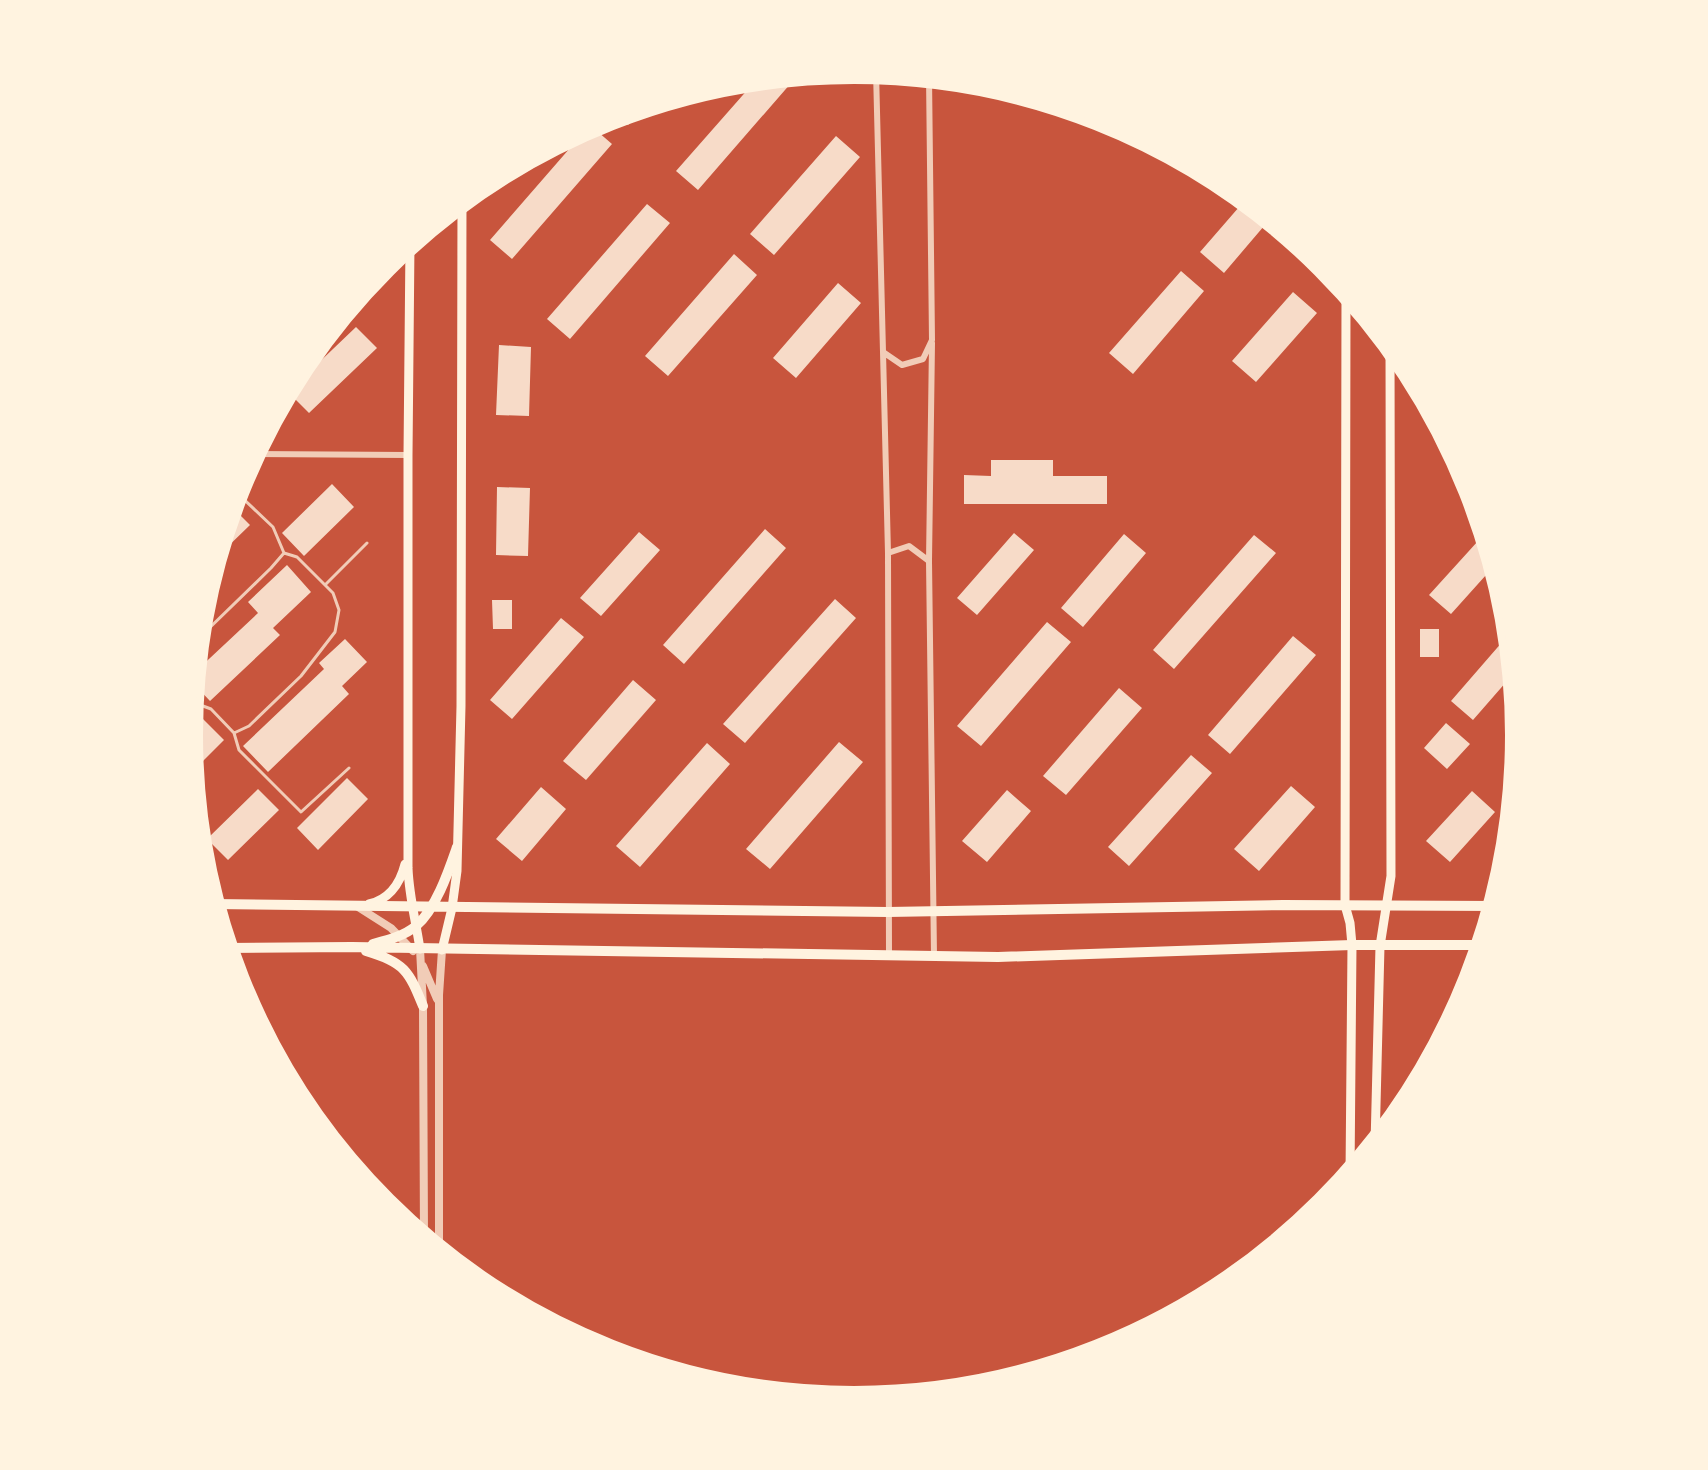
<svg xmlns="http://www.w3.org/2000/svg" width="1708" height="1470" font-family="'Varela Round',sans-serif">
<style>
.building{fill:#f7dbc8}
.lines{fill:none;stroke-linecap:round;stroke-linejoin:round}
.service{stroke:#f1ccb7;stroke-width:3}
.minor{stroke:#f1ccb7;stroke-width:6}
.tertiary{stroke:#f1ccb7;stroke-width:8}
.secondary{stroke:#fff3e0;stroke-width:9}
.primary{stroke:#fff3e0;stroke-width:10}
.rim{fill:none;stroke:#fff3e0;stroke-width:8}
</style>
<rect width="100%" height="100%" fill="#c8553d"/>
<!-- building -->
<path class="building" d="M 793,75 L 798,75 L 698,190 L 676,171 L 757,79 Z
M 645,106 L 628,125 L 616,115 L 621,113 Z
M 590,125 L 612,144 L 512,259 L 490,240 Z
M 836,136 L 860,157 L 774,255 L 750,234 Z
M 1246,199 L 1270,219 L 1224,273 L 1200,252 Z
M 647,204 L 670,223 L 570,339 L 547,319 Z
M 734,254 L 757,275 L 668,376 L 645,356 Z
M 1181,271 L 1204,291 L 1133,374 L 1109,353 Z
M 838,283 L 861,303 L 796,378 L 773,358 Z
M 1293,292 L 1317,313 L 1256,382 L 1232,361 Z
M 356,327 L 377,348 L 309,413 L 288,392 Z
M 499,345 L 531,347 L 529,416 L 496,415 Z
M 991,460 L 1053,460 L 1053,476 L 1107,476 L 1107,504 L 964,504 L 964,475 L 991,476 Z
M 332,484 L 354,507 L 304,556 L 282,533 Z
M 497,487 L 530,488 L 528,556 L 496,555 Z
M 231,506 L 250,525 L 215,559 Z
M 765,529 L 786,548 L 684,664 L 663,645 Z
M 639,532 L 660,550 L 601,616 L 580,598 Z
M 1014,533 L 1034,550 L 977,615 L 957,598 Z
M 1124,534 L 1146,553 L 1083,627 L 1061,608 Z
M 1254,535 L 1276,553 L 1174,669 L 1153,650 Z
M 1478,541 L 1491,552 L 1495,565 L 1451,614 L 1429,595 Z
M 214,562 L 218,566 L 210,574 Z
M 287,565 L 311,592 L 273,628 L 280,635 L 210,701 L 193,683 L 194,673 L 258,613 L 248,602 Z
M 835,599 L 856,618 L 745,743 L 723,724 Z
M 492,600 L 512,600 L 512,629 L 493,629 Z
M 561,618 L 584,637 L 512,719 L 490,700 Z
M 1047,622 L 1071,642 L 981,746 L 957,726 Z
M 1420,629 L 1439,629 L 1439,657 L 1420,657 Z
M 1510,633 L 1514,673 L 1473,720 L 1451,701 Z
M 1293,636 L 1316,655 L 1230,754 L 1208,735 Z
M 345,639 L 367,662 L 342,686 L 349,694 L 268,772 L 243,746 L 324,669 L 319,663 Z
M 633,680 L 656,700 L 586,780 L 563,761 Z
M 1119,688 L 1142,708 L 1066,795 L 1043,776 Z
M 199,715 L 224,740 L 192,772 L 188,735 L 189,725 Z
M 1446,723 L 1470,744 L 1447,769 L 1424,748 Z
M 839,742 L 863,762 L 770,869 L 746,849 Z
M 707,743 L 730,764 L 640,867 L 616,846 Z
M 1191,755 L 1212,773 L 1129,866 L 1108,847 Z
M 347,778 L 368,799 L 318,850 L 297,828 Z
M 1291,786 L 1315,807 L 1259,871 L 1234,849 Z
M 541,787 L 566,809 L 522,861 L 496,839 Z
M 258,789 L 279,810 L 228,860 L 207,839 Z
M 1007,790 L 1031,811 L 987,862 L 962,841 Z
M 1472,791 L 1495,812 L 1450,862 L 1426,841 Z"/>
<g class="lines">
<!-- service -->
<path class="service" d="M 333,325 L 339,319
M 325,585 L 367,543
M 197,640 L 271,568 L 284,553
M 191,706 L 195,703 L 211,709 L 234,733 L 239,750 L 301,812 L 349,768
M 234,733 L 249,726 L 301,676 L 335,632 L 339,610 L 333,593 L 297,557 L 284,553 L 273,527 L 235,491"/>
<!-- minor -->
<path class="minor" d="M 876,71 L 883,352 L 902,365 L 923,359 L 932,340 L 929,76
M 883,352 L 888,553
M 253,454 L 408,455
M 929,561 L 932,343
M 889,956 L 888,553 L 909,546 L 929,561 L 934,956"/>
<!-- tertiary -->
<path class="tertiary" d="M 358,907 L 391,928 L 413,951
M 420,949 L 423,1006 L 424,1239
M 423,966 L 437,999
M 439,1252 L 439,995 L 442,950"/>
<!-- secondary -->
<path class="secondary" d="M 410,242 L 408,455 L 408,868 C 409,896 416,922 420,949
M 1346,290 L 1345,905 L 1350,923 L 1352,945 L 1350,1176
M 369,904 C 390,899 400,884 405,864
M 442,950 L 452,908 L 457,871 L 461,706 L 462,199
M 1375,1145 L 1380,946 L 1391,876 L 1390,344"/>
<!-- primary -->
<path class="primary" d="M 213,904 L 888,912 L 1283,905 L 1495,906
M 373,944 C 388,940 404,936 416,926 C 436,909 449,870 457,847
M 226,948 L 352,947 L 998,957 L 1352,945 L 1483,945
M 366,951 C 404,962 409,971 423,1006"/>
</g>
<!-- crop -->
<path d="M0 0H1708V1470H0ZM199 735a655 655 0 1 1 1310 0a655 655 0 1 1-1310 0Z" fill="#fff3e0" fill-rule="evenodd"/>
<path class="rim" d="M199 735a655 655 0 1 1 1310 0a655 655 0 1 1-1310 0Z"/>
</svg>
